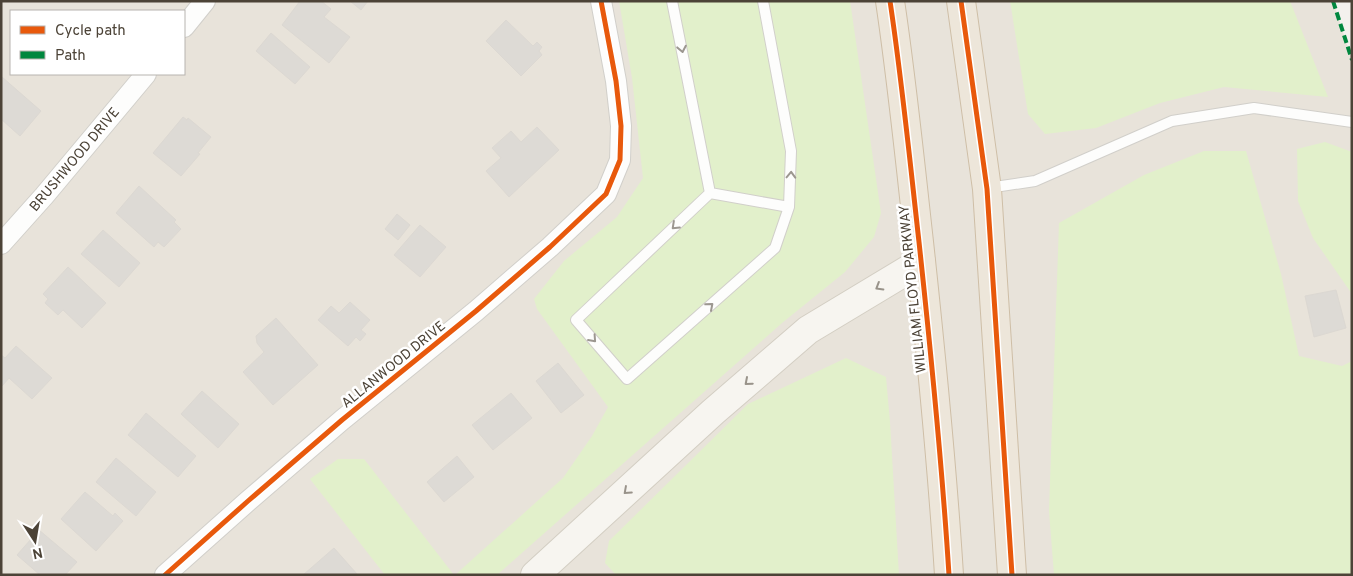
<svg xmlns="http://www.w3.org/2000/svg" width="1353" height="576" font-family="Overpass,sans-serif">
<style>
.residential{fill:#e8e3da;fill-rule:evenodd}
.green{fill:#e2f0cb}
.building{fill:#dddad5;stroke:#dcd8d2}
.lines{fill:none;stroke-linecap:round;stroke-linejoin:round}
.lane-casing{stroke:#d1cfca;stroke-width:12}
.street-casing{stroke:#d1cfca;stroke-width:22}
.secondary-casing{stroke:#d3cec3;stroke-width:30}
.highway-casing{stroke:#cebea6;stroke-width:30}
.lane{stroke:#fdfdfc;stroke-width:10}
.street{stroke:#fdfdfc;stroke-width:20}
.secondary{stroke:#f7f5f0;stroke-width:28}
.highway{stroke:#ede6da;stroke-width:28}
.quiet{stroke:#00873e;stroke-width:4;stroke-dasharray:8 4;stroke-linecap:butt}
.cycleway-casing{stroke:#fff;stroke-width:8}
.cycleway{stroke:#e8590c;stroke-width:5}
.oneway{stroke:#9c9790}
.oneway2{stroke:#99938a}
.labels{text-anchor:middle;stroke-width:5;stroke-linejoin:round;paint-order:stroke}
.street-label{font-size:14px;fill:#4c4337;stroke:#fff}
</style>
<rect width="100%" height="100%" fill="#f3f1ed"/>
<!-- residential -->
<path class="residential" d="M 1,1 L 1333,1 L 1352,60 L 1352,575 L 1,575 ZM 11,11 L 184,11 L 184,74 L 11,74 Z"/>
<!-- green -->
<path class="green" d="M 619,1 L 850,1 L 881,213 L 874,237 L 845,272 L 782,323 L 497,575 L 455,575 L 563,478 L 592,436 L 608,407 L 537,309 L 534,299 L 564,261 L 617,217 L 643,178 L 632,78 Z
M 1010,1 L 1290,1 L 1328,97 L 1224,87 L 1160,103 L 1096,128 L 1045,134 L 1028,114 Z
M 1325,142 L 1352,152 L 1352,294 L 1313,238 L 1298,201 L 1297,149 Z
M 1204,151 L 1246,151 L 1281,274 L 1299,356 L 1342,366 L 1352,361 L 1352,575 L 1054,575 L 1049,511 L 1059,223 L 1144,175 Z
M 846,358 L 886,377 L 890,422 L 899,575 L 616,575 L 605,563 L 609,541 L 748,404 Z
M 338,459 L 364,459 L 454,575 L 385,575 L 310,479 Z"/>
<!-- building -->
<path class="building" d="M 300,1 L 321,1 L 331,9 L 324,17 L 350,37 L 329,63 L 282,25 Z
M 350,1 L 368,1 L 361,10 Z
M 506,20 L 533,46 L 537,42 L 542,47 L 539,51 L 542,55 L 521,76 L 486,41 Z
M 271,33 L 310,67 L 295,84 L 256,51 Z
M 2,77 L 41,111 L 20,136 L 1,119 Z
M 183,117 L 187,120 L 188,118 L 211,137 L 198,153 L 200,154 L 181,176 L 153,153 Z
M 537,127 L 559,150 L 509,197 L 486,171 L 501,158 L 492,148 L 511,131 L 521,142 Z
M 139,186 L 176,220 L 174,222 L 181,229 L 164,247 L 158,242 L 154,247 L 116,213 Z
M 397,214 L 410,225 L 398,240 L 385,229 Z
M 420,225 L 446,247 L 420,277 L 394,255 Z
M 103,230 L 140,263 L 119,287 L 81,254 Z
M 68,267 L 106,303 L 82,328 L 63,310 L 58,315 L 45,303 L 48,299 L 43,294 Z
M 1336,290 L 1346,328 L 1314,337 L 1305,296 Z
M 350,302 L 370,320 L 361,330 L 366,334 L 360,341 L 356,337 L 348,346 L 318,320 L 331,306 L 339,313 Z
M 276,318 L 318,365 L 273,405 L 243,372 L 264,352 L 257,343 L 256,336 Z
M 16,346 L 52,378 L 32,399 L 9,378 L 2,386 L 1,385 L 1,355 L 5,358 Z
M 558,363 L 584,395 L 561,413 L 536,381 Z
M 202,391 L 239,424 L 218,448 L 181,414 Z
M 511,393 L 532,418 L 493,450 L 472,425 Z
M 146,413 L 196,456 L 178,477 L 128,435 Z
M 457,456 L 474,477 L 444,502 L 427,482 Z
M 116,458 L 156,492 L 136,516 L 96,482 Z
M 85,492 L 113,516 L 115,513 L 123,521 L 96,551 L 61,519 Z
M 39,530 L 77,562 L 65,575 L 40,575 L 17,555 Z
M 334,548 L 357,574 L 303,575 Z"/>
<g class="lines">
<!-- lane casing -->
<g class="lane-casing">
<path id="lane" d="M 672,1 L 710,193
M 988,188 L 1035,181 L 1172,121 L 1254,108 L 1352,122
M 710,193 L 576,320 L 627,379 L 775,248 L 789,207 L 791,151 L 763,1
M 710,193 L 789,207"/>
</g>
<!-- street casing -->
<g class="street-casing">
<path id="street" d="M 184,27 L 205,1
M 1,244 L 44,196 L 146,74
M 165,575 L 248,501 L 342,420 L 476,311 L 550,247 L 606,194 L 620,160 L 621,126 L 616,81 L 601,1"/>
</g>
<!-- secondary casing -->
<g class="secondary-casing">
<path id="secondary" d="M 535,575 L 713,412 L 808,330 L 921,262"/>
</g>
<!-- highway casing -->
<g class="highway-casing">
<path id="highway" d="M 890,1 C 902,81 910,162 919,242 C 931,353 942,464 949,575
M 961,1 L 987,189 L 1012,575"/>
</g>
<!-- lane -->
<use href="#lane" class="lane"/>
<!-- street -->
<use href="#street" class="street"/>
<!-- secondary -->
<use href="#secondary" class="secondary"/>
<!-- highway -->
<use href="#highway" class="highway"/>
<!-- quiet -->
<path class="quiet" d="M 1333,1 L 1352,60"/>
<!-- cycleway casing -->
<g class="cycleway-casing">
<path id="cycleway" d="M 890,1 C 902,81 910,162 919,242 C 931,353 942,464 949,575
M 961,1 L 987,189 L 1012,575
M 165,575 L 248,501 L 342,420 L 476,311 L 550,247 L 606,194 L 620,160 L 621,126 L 616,81 L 601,1"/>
</g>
<!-- cycleway -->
<use href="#cycleway" class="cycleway"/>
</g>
<!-- one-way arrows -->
<defs><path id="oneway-chevron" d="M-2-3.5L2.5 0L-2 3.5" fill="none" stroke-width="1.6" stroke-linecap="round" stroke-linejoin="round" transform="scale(1.25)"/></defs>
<g class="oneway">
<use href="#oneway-chevron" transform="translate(682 49) rotate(79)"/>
<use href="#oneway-chevron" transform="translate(791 175) rotate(-88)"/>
<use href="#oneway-chevron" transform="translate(675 226) rotate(137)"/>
<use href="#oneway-chevron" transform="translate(710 306) rotate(-41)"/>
<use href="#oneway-chevron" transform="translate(593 339) rotate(48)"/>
</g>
<g class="oneway2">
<use href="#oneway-chevron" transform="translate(879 287) rotate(149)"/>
<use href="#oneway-chevron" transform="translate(748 382) rotate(139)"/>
<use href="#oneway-chevron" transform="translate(627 491) rotate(138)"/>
</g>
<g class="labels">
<!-- street labels -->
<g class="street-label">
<text transform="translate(74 159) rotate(-50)" y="5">BRUSHWOOD DRIVE</text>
<text transform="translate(912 289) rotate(-96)" y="5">WILLIAM FLOYD PARKWAY</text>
<text transform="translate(393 364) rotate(-39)" y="5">ALLANWOOD DRIVE</text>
</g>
</g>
<!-- border -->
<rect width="1353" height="576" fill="none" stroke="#4c4337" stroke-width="5"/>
<!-- legend -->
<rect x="10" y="10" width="175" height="65" fill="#ffffff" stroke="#b7b4af"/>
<rect x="20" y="26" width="25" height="8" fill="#e8590c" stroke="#b7b4af"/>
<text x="55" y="35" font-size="15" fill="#4c4337">Cycle path</text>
<rect x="20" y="51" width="25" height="8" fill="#00873e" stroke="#b7b4af"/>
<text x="55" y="60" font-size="15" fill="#4c4337">Path</text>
<!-- north arrow -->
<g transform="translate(35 541) rotate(168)" stroke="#ffffff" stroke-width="4" paint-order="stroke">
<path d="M0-4L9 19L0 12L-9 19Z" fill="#4c4337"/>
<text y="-8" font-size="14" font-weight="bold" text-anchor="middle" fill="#4c4337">N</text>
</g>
</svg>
